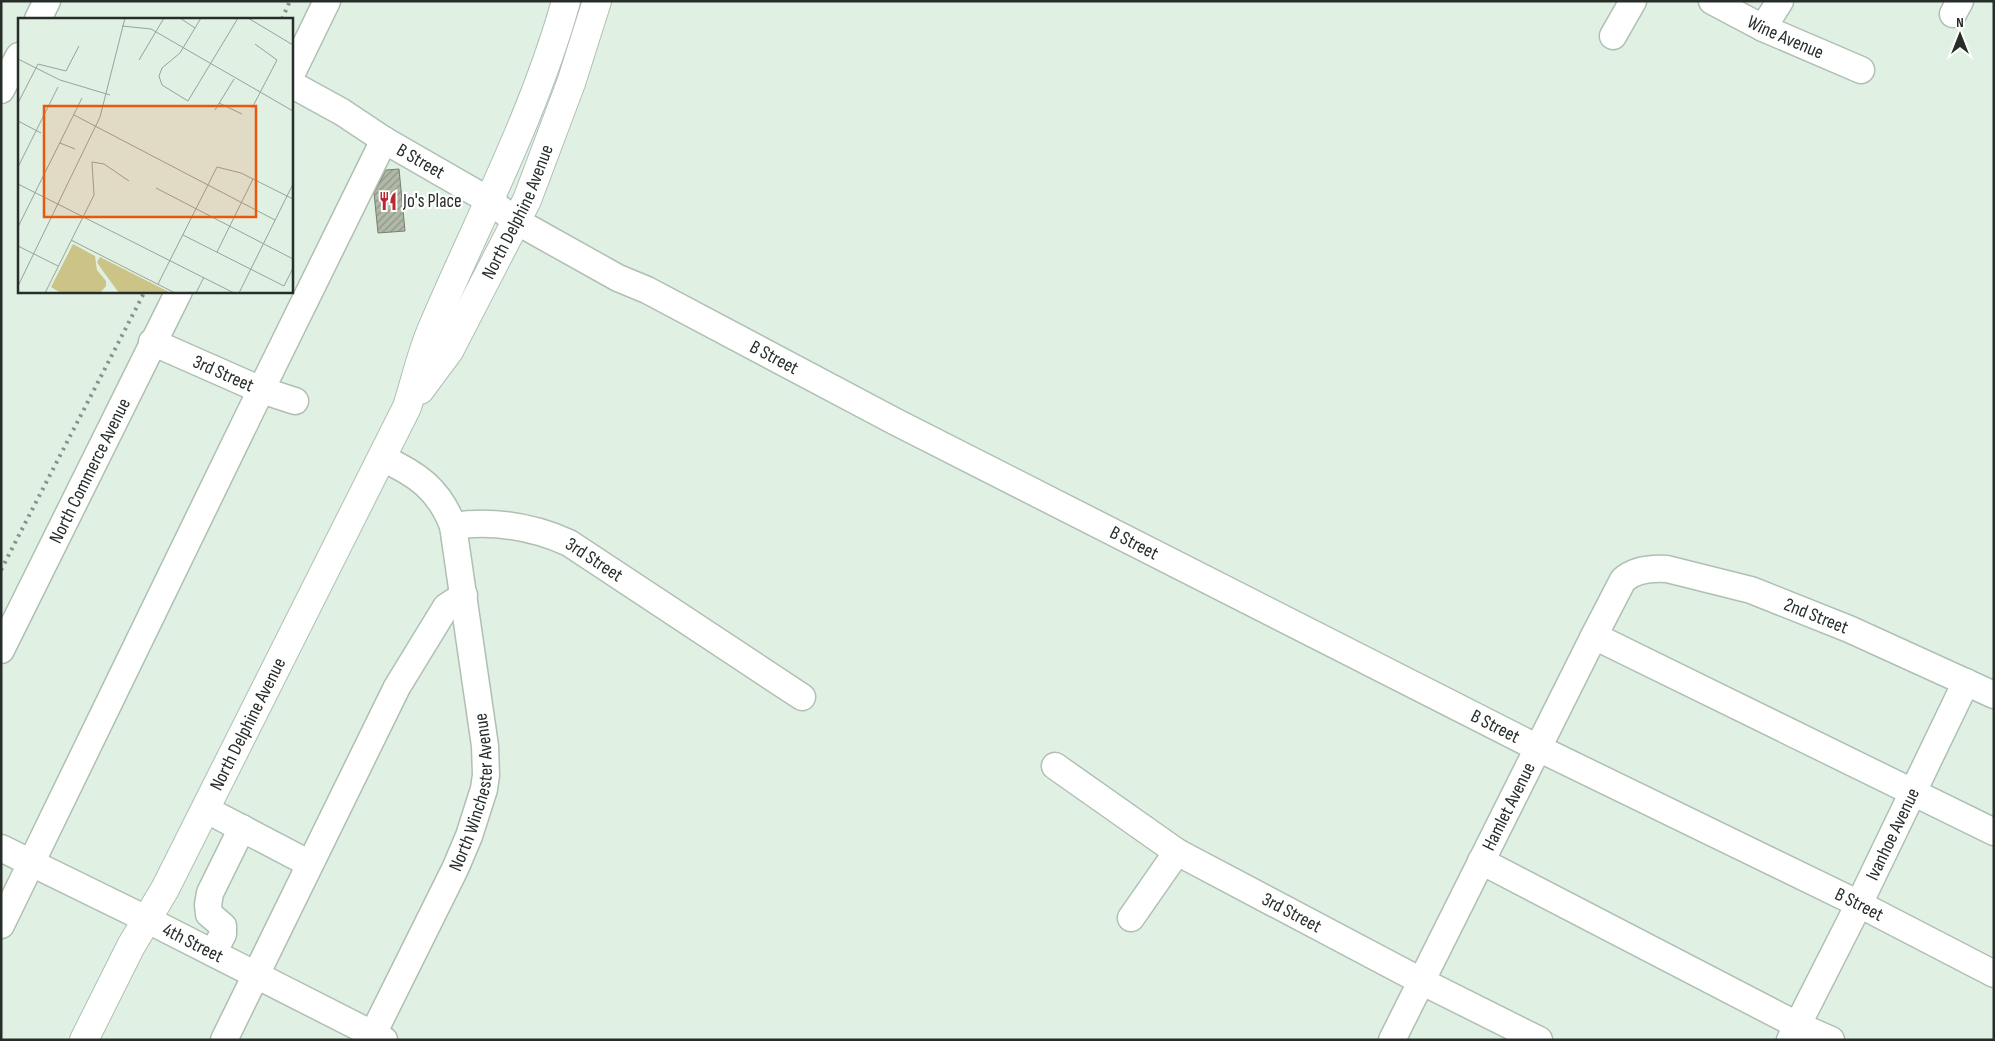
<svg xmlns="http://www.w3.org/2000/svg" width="1995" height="1041" viewBox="0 0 1995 1041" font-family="'Sofia Sans Condensed',sans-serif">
<defs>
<pattern id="building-hatch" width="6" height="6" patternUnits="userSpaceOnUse" patternTransform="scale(1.25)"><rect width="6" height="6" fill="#b0b8a7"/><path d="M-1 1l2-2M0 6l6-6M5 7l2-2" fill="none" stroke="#8f9688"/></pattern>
</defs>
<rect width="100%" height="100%" fill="#e0f1e4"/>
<path fill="url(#building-hatch)" stroke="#777e6f" d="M399 169 405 231 378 233 374 193 386 170Z"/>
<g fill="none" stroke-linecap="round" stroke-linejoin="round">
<g stroke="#afbfb4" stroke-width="29">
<g id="minor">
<path id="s1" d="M1712 1 1763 28 1861 70"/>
<path d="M1953 14 1960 1"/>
<path d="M38 19 47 1"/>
<path d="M1763 28 1780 1"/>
<path d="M1613 36 1633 1"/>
<path d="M291 75 327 1"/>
<path id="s2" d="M291 84 342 112 384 140 490 201 516 221 618 278 647 290 896 422 1538 748 1859 904 1994 974"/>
<path d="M1 90 19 56"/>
<path id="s3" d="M152 342 261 390 295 401"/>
<path id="s4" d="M453 526C494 520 531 526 569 543L802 697"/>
<path d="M1594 636 1994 832"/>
<path id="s5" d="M1 650 179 291"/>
<path id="s6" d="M1055 766 1177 852 1421 981 1539 1040"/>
<path d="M205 809 310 864"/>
<path id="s7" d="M1 848 146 919 384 1040"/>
<path d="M1481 861 1797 1025 1831 1040"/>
<path d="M1131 918 1177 852"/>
<path d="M1 925 261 390 384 140"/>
<path d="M213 953 223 934V926L209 914 208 905 210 893 242 828"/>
<path d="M224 1040 397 687 446 607 464 595"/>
<path id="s8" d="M370 1040 455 869 469 836 484 789 486 775 485 746 453 526C439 489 417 474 382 458"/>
<path id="s9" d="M1392 1040 1594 636 1623 580C1635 569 1652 568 1667 569L1751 590 1849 629 1994 695"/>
<path id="s10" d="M1790 1040 1859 904 1966 682"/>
</g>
</g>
<g stroke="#afbfb4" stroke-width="30">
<g id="major">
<path id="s11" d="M420 390 449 351 527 200 571 83 597 1"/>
<path id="s12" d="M84 1040 131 946 165 889 407 407C415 382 421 355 431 331 477 222 534 116 566 1"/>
</g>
</g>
<use href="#minor" stroke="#fff" stroke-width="26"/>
<use href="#major" stroke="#fff" stroke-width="28"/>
<path stroke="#869389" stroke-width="4" stroke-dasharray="2.5 5" stroke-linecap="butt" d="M282 19 290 1
M1 570 145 291"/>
</g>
<defs>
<g id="restaurant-bare" transform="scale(1.5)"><path d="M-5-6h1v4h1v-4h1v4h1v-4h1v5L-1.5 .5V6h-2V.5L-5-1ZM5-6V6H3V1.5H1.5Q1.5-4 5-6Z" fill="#b82732" stroke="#fff" stroke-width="2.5" paint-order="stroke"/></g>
</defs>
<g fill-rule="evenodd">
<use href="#restaurant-bare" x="388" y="201"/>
</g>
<g text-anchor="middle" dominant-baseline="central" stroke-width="4.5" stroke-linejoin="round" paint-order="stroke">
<g font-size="19" fill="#272e29" stroke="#fff">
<text stroke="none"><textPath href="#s1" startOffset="82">Wine Avenue</textPath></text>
<text stroke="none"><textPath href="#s2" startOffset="151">B Street</textPath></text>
<text stroke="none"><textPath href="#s11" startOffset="204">North Delphine Avenue</textPath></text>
<text stroke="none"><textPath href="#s2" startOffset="556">B Street</textPath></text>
<text stroke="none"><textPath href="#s3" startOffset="78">3rd Street</textPath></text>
<text stroke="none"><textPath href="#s5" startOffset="200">North Commerce Avenue</textPath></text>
<text stroke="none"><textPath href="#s2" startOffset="961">B Street</textPath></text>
<text stroke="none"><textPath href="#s4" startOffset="149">3rd Street</textPath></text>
<text stroke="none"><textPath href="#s9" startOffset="718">2nd Street</textPath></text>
<text stroke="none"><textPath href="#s12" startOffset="356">North Delphine Avenue</textPath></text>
<text stroke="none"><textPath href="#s2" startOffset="1366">B Street</textPath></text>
<text stroke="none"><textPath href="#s8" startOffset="271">North Winchester Avenue</textPath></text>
<text stroke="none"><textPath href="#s9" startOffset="261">Hamlet Avenue</textPath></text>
<text stroke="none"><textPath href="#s10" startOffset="230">Ivanhoe Avenue</textPath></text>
<text stroke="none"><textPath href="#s2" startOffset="1771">B Street</textPath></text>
<text stroke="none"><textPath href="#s6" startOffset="279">3rd Street</textPath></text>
<text stroke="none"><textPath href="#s7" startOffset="214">4th Street</textPath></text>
</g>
<g font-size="19" fill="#272e29" stroke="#fff" text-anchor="start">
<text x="403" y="201">Jo's Place</text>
</g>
</g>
<g transform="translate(18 18)">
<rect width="275" height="275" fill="#e0f1e4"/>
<path d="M55 226 77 238 79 252 88 263V268L82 275H43L33 269Z" fill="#ccc487"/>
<path d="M82 239 153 275H101L82 249 79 244Z" fill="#ccc487"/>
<path fill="none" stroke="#96a399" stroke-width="1" d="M162 0 177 10M183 0 162 35 144 50 141 58 144 67 170 83 220 0M230 0 275 27M104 8 133 11 275 93M0 41 42 62 92 77M121 42 146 0M0 85 20 46 48 53 61 28M201 85 224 96M234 90 259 42 237 26M197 92 216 61M56 97 257 202M0 103 23 115M42 125 57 131M74 144 86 146 111 163M0 149 40 69M0 166 216 275M138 170 275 241M0 209 64 80M165 217 266 268 275 250M53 222 157 275M0 228 40 248M199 234 235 161M140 266 199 149 223 155 275 181M0 268 82 99 107 0M27 275 76 177 74 144M178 275 186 259M221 275 275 166"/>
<path fill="#e8590c" fill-opacity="0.15" stroke="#e8590c" stroke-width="2.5" d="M26 88H238V199H26Z"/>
<rect width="275" height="275" fill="none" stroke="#272e29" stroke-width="2.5"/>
</g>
<rect width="1995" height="1041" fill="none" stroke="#272e29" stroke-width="5"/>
<g transform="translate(1960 35)" stroke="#ffffff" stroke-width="4" paint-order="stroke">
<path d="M0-4L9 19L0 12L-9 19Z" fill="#272e29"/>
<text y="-8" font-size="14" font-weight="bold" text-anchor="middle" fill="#272e29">N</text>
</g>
</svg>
